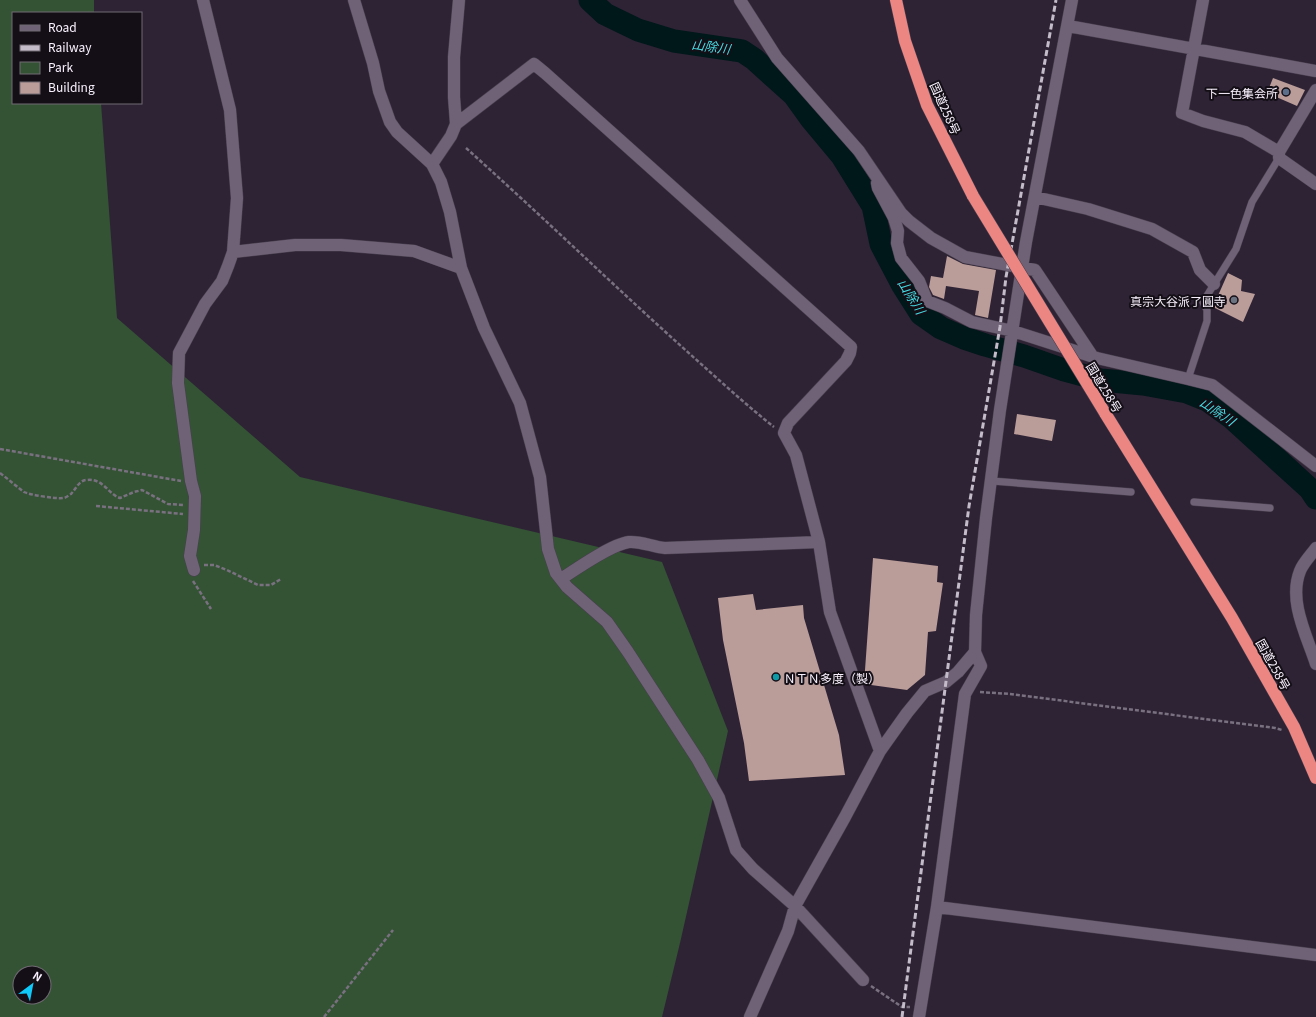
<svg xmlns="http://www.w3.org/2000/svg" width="1316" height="1017" viewBox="0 0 1316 1017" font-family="Georgia,'Noto Sans JP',serif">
<rect width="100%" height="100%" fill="#2e2335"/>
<path fill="#345334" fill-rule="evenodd" d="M0 0H94V13H13V103H101L117 318 300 477 662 562 728 731 680 943 662 1017H0ZM20 973H44V997H20Z"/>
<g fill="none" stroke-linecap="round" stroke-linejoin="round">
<path stroke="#00181a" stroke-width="23" d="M590 0 605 14 638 30 674 41 742 51 754 59 794 95 812 120 842 156 873 206 881 244 902 284 921 314 941 328 964 338 985 345 1024 356 1064 370 1101 380 1143 384 1187 392 1207 400 1232 418 1310 489 1316 498"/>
</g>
<path fill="#ba9c99" d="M1273 78 1305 90 1297 106 1267 93Z
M947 256 963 264 996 270 988 318 975 315 979 291 946 286 944 299 933 295 929 287 931 276 943 278Z
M1228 273 1242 280 1241 291 1255 294 1243 322 1213 307Z
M1017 414 1056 420 1052 441 1014 434Z
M873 558 938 566 937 582 943 583 936 631 928 632 925 675 907 690 864 684Z
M753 594 756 610 803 605 804 618 839 735 845 775 749 781 744 743 723 640 718 598Z"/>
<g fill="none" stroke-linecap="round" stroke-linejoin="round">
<g stroke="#483f4e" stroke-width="8">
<path id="lane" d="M1188 379 1207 321V310L1203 302 1236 249 1252 202 1279 158
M992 481 1131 492
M1194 502 1270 508"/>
</g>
<g stroke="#483f4e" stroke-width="13">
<path id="street" d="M354 0 373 63 379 91 390 122 397 132 432 164 441 182 450 212 461 268 484 328 520 403 540 477 548 549 556 573 567 587 607 622 628 652 698 760 719 798 736 850 753 869 795 906 863 980
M740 0 777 58 859 151 901 213 909 221 931 238 965 257 1035 270 1093 357
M1203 0 1182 113 1203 121 1245 132 1279 152
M1068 26 1316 71
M1316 90 1279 152V158L1316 184
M456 124 534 64 545 73 851 347 850 353 846 361 788 423 784 433 796 455 819 542 830 612 880 751
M432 164 451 136 456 124 454 97V57L459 0
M879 181 877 183 878 188 894 218 898 231 897 243 901 258 919 281 927 301 945 308 972 322 1013 331 1097 358 1188 379 1212 385 1316 466
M1035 197 1088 209 1152 229 1193 252 1200 270 1214 284
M233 252 295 245H341L414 251 461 268
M1316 548C1311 555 1303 563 1300 571 1288 601 1307 636 1316 664
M194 570 190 556 194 530 195 496 191 481 178 383 179 353 205 304 222 281 228 266 233 252 237 198 230 110 203 0
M561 579C576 569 612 544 629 542 641 541 653 547 665 548L819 542
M937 907 1316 955
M750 1017 788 931 795 906 845 817 880 751 907 713 925 691 946 682 958 672 975 652
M919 1017 937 907 965 694 981 666 975 652 976 615 986 518 1000 410 1026 242 1072 0"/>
</g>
<g stroke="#483f4e" stroke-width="13">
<path id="highway" d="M896 0 905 41 927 105 973 196
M1105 413 1232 618 1294 727 1316 778"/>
</g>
<path stroke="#797080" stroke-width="2.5" stroke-dasharray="4 2" stroke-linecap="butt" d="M466 148C542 216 615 287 691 355 718 379 745 404 774 427
M0 449 181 481
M0 473C8 479 16 486 24 492 30 495 56 499 63 498 66 498 69 495 71 494 76 489 79 480 87 480 103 478 108 494 120 498L134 492 142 490 168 504 184 505
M96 506 183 514
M204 565H214L227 570 258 585H271L281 579
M193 581 211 609
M980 692 1010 694 1275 728 1282 730
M871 986 902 1007H910
M324 1017 393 930"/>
<use href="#lane" stroke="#6f6277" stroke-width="7"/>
<use href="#street" stroke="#6f6277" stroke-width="12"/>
<use href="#highway" stroke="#ec8683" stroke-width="12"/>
<path stroke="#c4bcc9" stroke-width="3" stroke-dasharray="6 3" stroke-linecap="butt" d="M902 1017 969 506 1000 327 1006 277 1056 0"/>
<g stroke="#483f4e" stroke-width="13" stroke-linecap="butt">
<path id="highway-bridge" d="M973 196 1105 413"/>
</g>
<use href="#highway-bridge" stroke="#ec8683" stroke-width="12"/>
</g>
<circle fill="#5c6f8a" stroke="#140f17" stroke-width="1.5" cx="1286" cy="92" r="4"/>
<circle fill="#6b7280" stroke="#140f17" stroke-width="1.5" cx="1234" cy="300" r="4"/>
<circle fill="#0f9aa8" stroke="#140f17" stroke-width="1.5" cx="776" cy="677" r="4"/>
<g text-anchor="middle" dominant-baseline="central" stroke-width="4" stroke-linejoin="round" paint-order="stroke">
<g font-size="12" fill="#f9f2fe" stroke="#140f17" text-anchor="end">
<text x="1278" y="92">下一色集会所</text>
<text x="1226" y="300">真宗大谷派了圓寺</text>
<text x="784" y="677" text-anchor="start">ＮＴＮ多度（製）</text>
</g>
<g font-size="12" fill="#f9f2fe" stroke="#140f17">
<text transform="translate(946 108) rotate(66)">国道258号</text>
<text transform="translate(1105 387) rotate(59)">国道258号</text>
<text transform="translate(1274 664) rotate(61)">国道258号</text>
</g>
<g font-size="13" font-style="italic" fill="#45dbe3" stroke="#140f17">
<text transform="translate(711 46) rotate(8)">山除川</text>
<text transform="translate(912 296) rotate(58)">山除川</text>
<text transform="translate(1218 411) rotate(34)">山除川</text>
</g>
</g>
<rect x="12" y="12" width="130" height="92" fill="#140f17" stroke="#706a73"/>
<rect x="20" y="25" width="20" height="6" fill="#6f6277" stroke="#706a73"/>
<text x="48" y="32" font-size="12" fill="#f9f2fe">Road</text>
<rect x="20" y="45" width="20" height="6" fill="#c4bcc9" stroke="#706a73"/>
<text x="48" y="52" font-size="12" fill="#f9f2fe">Railway</text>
<rect x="20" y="62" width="20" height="12" fill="#345334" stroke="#706a73"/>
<text x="48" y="72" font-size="12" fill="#f9f2fe">Park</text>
<rect x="20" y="82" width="20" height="12" fill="#ba9c99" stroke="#706a73"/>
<text x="48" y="92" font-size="12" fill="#f9f2fe">Building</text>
<g transform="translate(32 985) rotate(32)"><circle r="19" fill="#140f17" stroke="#706a73"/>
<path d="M0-3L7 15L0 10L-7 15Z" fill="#10cafa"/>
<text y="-6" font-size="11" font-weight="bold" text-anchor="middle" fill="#f9f2fe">N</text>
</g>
</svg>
